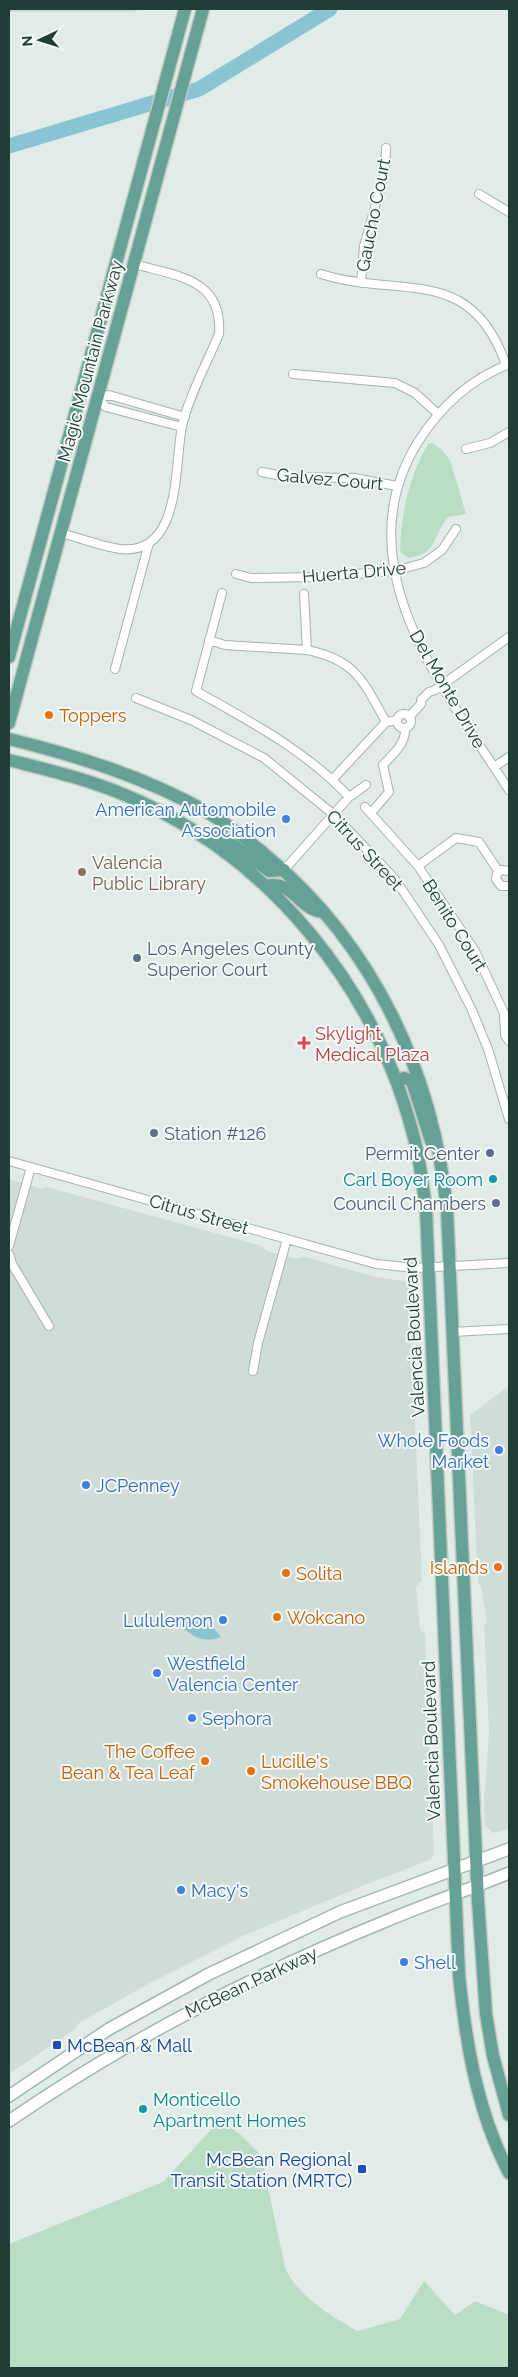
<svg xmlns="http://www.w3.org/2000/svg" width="518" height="2377" viewBox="0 0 518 2377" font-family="Raleway,sans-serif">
<rect width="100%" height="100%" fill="#e1ece8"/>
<path fill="#d0dcd7" d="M9 9H141L135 12H9Z
M9 1179 42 1189 47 1187 262 1246 267 1251 296 1259 305 1257 376 1277 404 1281 409 1286 422 1580 416 1587 420 1629 425 1634 434 1854 430 1860 372 1882 245 1935 150 1983 79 2023 75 2029 9 2074Z
M509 1386V1829L493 1833 485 1825 484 1806 489 1731 484 1626 487 1622 481 1586 478 1583 470 1415Z"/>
<path fill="#badec5" d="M432 443 441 449 450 460 466 514 448 517C433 534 438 554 409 558L401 553 400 548C402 510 409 477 428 444Z
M219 2121 240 2134 261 2155 285 2267C294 2293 334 2319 358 2331L400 2319 424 2281 455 2315 475 2301 509 2315V2368H9V2244L163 2182Z"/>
<path fill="#88c4d2" d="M188 1621C204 1622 211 1623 221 1637 203 1644 191 1636 179 1624Z"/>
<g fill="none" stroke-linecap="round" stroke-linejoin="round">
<path stroke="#88c4d2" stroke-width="15" d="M9 146 199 89 330 9"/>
<g stroke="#a4b4af" stroke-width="10">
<path id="street" d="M479 194 509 212
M321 274C400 299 471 263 506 365
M361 283 364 246 385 172 386 148
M509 364C471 379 440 407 418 442 342 564 444 689 509 790
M293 374 395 383 415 393 438 414
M182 427 106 407 98 399 109 395 185 417
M466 449 490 443 509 432
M262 472 287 477 354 478 397 486
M61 533C80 538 100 546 120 549 182 556 174 466 182 426 189 396 207 363 219 334 223 278 176 276 134 264
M236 574 251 578 317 577 394 571 424 563 442 550 456 529
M222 593 196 691C249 721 307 751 349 797
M304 594 307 650
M209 640 225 645 307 650C356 660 363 681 386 722
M115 669 149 543
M136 698 191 720 264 758 333 814 395 879 439 945 471 1008 488 1049 509 1119
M397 721a7 7 0 1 1 14 0a7 7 0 1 1-14 0Z
M409 717 421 704V700L429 692 435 690 509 637
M494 767 509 757
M332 780 386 722 397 720
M365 807 418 866 475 951 504 1013 505 1035 509 1041
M371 813 389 792 383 765C393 754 406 744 405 728
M418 866 456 838 479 842 499 872
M284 870 349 797 366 785
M509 871 501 870 497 874 496 879 501 886H509
M9 1161 376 1264 415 1268 509 1263
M9 1246 31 1167
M9 1254 12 1264 49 1326
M452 1332 509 1329
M253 1371 258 1343 287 1239"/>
</g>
<g stroke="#a0b8b1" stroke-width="14">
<path id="secondary" d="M9 2096 109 2029 209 1974 340 1912 509 1849
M9 2121C127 2040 253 1975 386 1921 426 1904 468 1890 509 1873"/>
</g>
<g stroke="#c1c9c7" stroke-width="15">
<path id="primary" d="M9 657 185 9
M9 723 203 9
M9 739C78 756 145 777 207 812 229 825 249 841 268 857 374 946 433 1073 447 1209L478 1901 486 2014 493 2056 509 2115
M9 760C48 770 87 779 125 795 269 855 376 987 414 1138 420 1161 423 1185 426 1209L459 1975C466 2044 477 2111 509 2173
M205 836 225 839 269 871 284 870
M267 886C292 879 300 911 324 912
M396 1080 404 1078 412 1081 431 1141"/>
</g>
<use href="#street" stroke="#fff" stroke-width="8"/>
<use href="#secondary" stroke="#fff" stroke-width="11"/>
<use href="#primary" stroke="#65a295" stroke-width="12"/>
</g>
<g fill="#e8710a" stroke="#f2f9f6" stroke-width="2">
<circle cx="49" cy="715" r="5"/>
<circle cx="498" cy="1567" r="5"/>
<circle cx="286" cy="1573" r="5"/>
<circle cx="277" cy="1617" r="5"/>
<circle cx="205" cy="1761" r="5"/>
<circle cx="251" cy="1771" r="5"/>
</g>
<g fill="#3f7fe0" stroke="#f2f9f6" stroke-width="2">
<circle cx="286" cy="819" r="5"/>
<circle cx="499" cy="1450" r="5"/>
<circle cx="86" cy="1485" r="5"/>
<circle cx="223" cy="1620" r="5"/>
<circle cx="157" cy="1673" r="5"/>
<circle cx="192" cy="1718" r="5"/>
<circle cx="181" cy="1890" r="5"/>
<circle cx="404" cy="1962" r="5"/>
</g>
<circle fill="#8d6e63" stroke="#f2f9f6" stroke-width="2" cx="82" cy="872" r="5"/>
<g fill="#5c6f8a" stroke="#f2f9f6" stroke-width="2">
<circle cx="137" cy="958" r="5"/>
<circle cx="154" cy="1133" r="5"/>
<circle cx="490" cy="1153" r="5"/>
<circle cx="496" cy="1203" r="5"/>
</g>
<path fill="#e0444e" stroke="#f2f9f6" stroke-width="2" d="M301.5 1035.5h5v5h5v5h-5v5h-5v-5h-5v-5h5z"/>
<g fill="#0f9aa8" stroke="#f2f9f6" stroke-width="2">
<circle cx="493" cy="1179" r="5"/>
<circle cx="143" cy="2109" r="5"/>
</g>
<g fill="#1a4fb4" stroke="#f2f9f6" stroke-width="2">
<rect x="52" y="2040" width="10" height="10" rx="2.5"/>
<rect x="357" y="2164" width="10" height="10" rx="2.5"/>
</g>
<g text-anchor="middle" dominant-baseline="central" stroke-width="4" stroke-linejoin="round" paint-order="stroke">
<g font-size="18" fill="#213d37" stroke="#f2f9f6">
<text transform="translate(373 215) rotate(-79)">Gaucho Court</text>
<text transform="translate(90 361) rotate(-75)">Magic Mountain Parkway</text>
<text transform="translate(330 479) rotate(5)">Galvez Court</text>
<text transform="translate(354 572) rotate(-5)">Huerta Drive</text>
<text transform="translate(448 689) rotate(60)">Del Monte Drive</text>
<text transform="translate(365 850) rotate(47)">Citrus Street</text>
<text transform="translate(455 925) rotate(58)">Benito Court</text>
<text transform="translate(199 1214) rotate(16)">Citrus Street</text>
<text transform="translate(414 1337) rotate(-93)">Valencia Boulevard</text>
<text transform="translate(431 1741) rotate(-92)">Valencia Boulevard</text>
<text transform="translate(251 1982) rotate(-25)">McBean Parkway</text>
</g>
<g font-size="18" fill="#c56008" stroke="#f2f9f6" text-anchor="start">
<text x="59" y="715">Toppers</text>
<text x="488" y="1567" text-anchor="end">Islands</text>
<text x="296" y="1573">Solita</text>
<text x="287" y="1617">Wokcano</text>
<text x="195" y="1751" text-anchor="end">The Coffee<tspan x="195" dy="21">Bean &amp; Tea Leaf</tspan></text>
<text x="261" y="1761">Lucille's<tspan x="261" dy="21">Smokehouse BBQ</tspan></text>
</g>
<g font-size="18" fill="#366cbe" stroke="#f2f9f6" text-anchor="start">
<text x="276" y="809" text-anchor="end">American Automobile<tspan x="276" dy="21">Association</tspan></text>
<text x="489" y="1440" text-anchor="end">Whole Foods<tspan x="489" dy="21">Market</tspan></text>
<text x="96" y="1485">JCPenney</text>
<text x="213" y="1620" text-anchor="end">Lululemon</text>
<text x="167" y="1663">Westfield<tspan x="167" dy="21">Valencia Center</tspan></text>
<text x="202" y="1718">Sephora</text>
<text x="191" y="1890">Macy's</text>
<text x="414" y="1962">Shell</text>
</g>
<g font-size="18" fill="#785e54" stroke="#f2f9f6" text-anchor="start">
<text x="92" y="862">Valencia<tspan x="92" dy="21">Public Library</tspan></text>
</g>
<g font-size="18" fill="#4e5e75" stroke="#f2f9f6" text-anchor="start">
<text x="147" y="948">Los Angeles County<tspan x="147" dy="21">Superior Court</tspan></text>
<text x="164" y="1133">Station #126</text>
<text x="480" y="1153" text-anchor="end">Permit Center</text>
<text x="486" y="1203" text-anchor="end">Council Chambers</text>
</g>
<g font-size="18" fill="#be3a42" stroke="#f2f9f6" text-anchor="start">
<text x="315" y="1033">Skylight<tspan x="315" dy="21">Medical Plaza</tspan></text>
</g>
<g font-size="18" fill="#0d838f" stroke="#f2f9f6" text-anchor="end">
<text x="483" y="1179">Carl Boyer Room</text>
<text x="153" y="2099" text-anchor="start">Monticello<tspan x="153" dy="21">Apartment Homes</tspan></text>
</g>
<g font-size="18" fill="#164399" stroke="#f2f9f6" text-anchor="start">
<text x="67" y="2045">McBean &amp; Mall</text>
<text x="352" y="2159" text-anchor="end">McBean Regional<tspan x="352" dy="21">Transit Station (MRTC)</tspan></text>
</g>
</g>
<rect width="518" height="2377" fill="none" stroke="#213d37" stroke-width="20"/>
<g transform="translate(40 40) rotate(266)" stroke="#f2f9f6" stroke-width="4" paint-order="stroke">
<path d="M0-4L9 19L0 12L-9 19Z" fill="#213d37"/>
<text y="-8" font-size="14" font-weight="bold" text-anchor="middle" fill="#213d37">N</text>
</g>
</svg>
